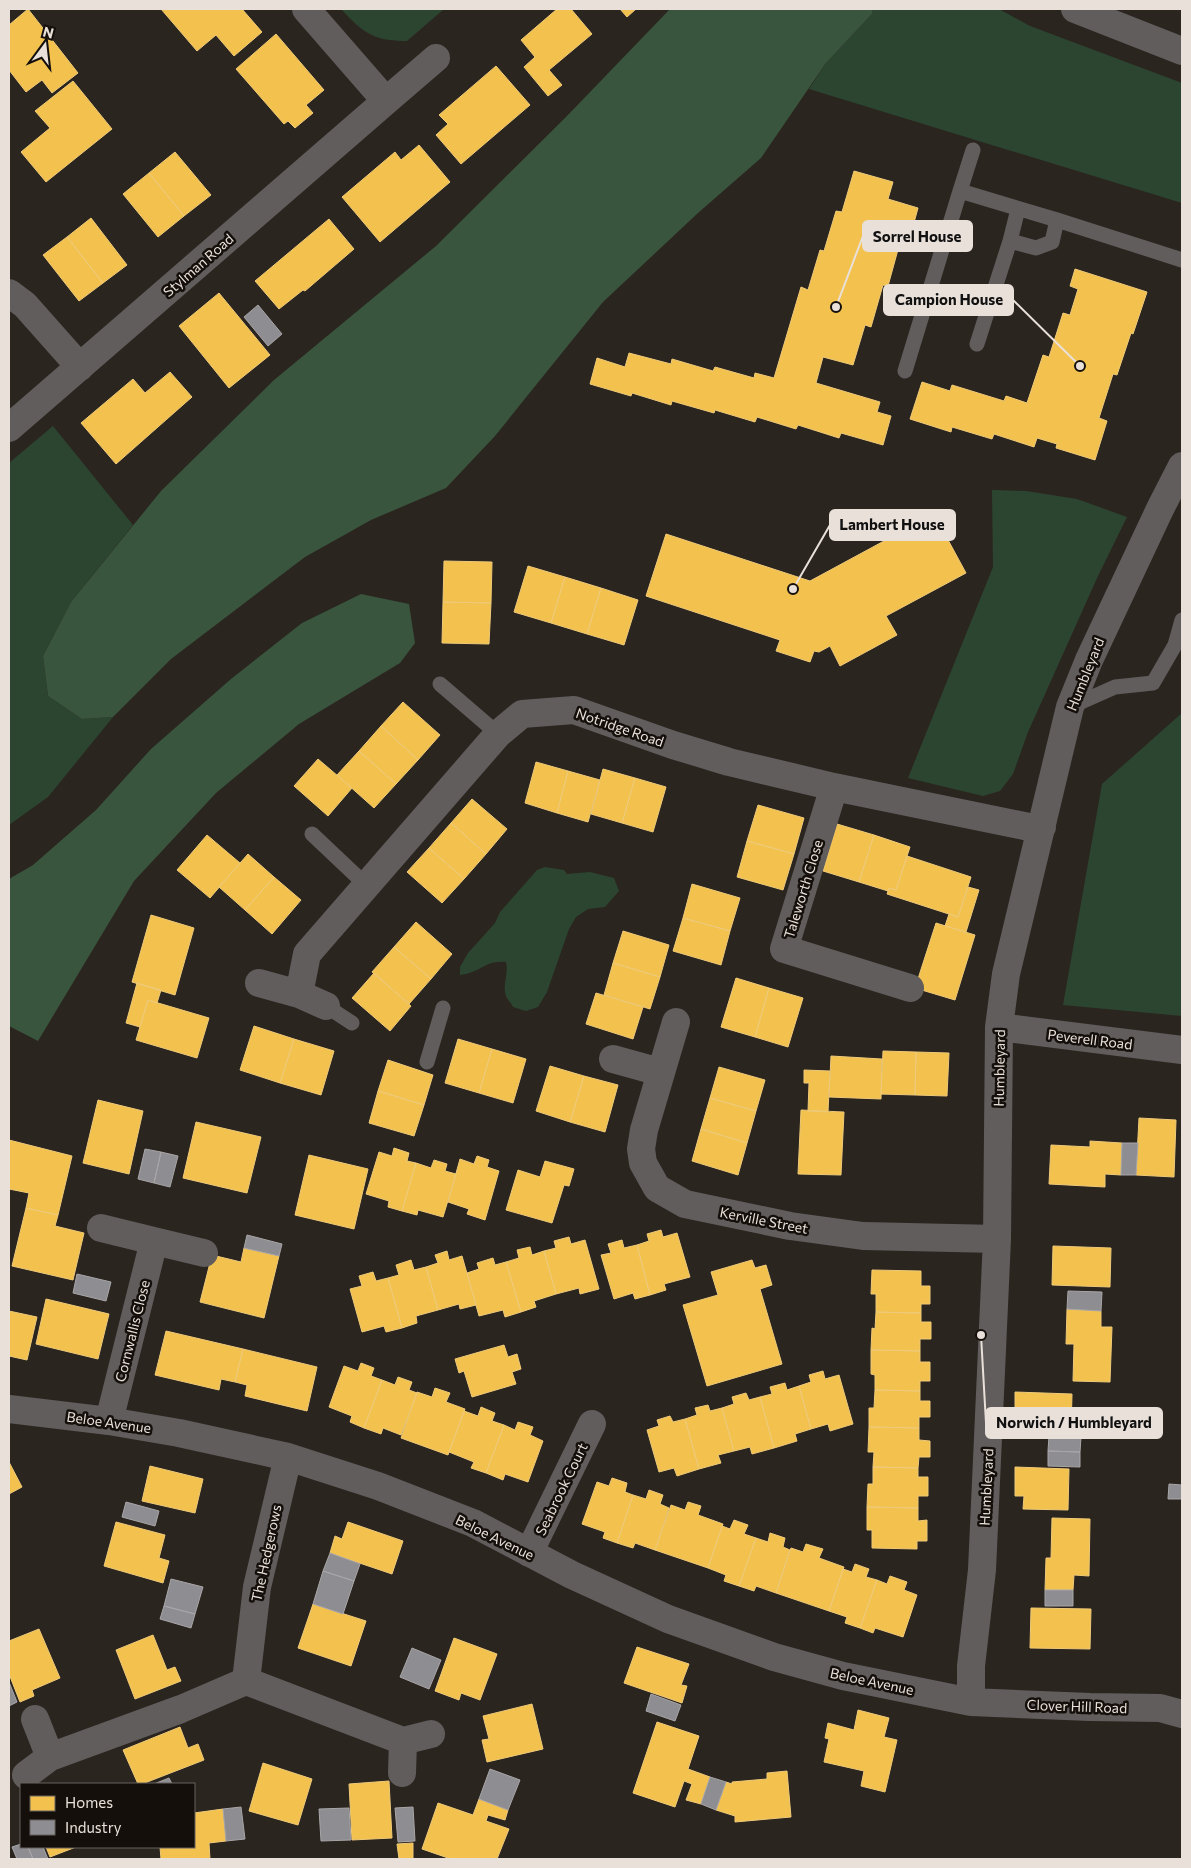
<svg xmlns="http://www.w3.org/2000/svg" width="1191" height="1868" viewBox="0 0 1191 1868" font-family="Commissioner,sans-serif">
<rect width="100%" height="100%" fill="#2b2520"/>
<path fill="#2c4530" d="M341 9H444L407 41C374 41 363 33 341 9Z
M873 9H999L1030 26 1182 83V203L809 89 826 63 872 14Z
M53 426 133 525 71 602 43 656 48 696 82 719 113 717 48 797 9 825V463Z
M992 490 1026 491 1077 499 1127 517 1098 576 1028 732 1013 774 1000 791 983 796 908 778 993 567Z
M1182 713V1016L1063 1005 1102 784Z
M545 867 564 870 567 874 590 872 614 878 619 891 605 907 588 909 576 917 569 929 547 992 538 1007 526 1011 513 1007C511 1003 507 999 506 996 502 985 509 974 506 962 484 960 481 973 460 975V967L468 953 495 923 500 912 537 870Z"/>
<path fill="#39553d" d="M670 9H873L872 14 826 63 761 158 698 213 603 302 495 436 446 488 371 520 305 557 171 659 113 717 82 719 48 696 43 656 71 602 161 491 274 380 436 246 566 117Z
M361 594 409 604 415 643 400 663 299 724 216 793 134 881 38 1041 9 1026V879L33 865 96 810 151 749 231 679 302 623Z"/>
<path fill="#f2c14e" stroke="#efca78" d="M28 9 78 73 52 93 42 80 26 92 9 70V25Z
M161 9H242L262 32 234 56 216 35 197 51Z
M557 9H571L592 34 549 70 562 85 548 96 524 67 535 57 521 40Z
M620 9H636L627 17Z
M276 34 324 90 306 105 313 113 295 128 288 121 284 124 236 69Z
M496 66 530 105 461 164 436 135 448 124 439 115Z
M73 81 112 129 46 182 21 152 50 128 35 111Z
M419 145 450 182 380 242 342 197 395 152 401 160Z
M175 152 211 195 184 216 149 173Z
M854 171 893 182 888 199 918 208 907 248 899 246 888 286 883 285 871 327 865 325 853 365 823 357 816 383 880 402 877 412 891 416 883 445 841 433 839 438 798 425 796 429 757 417 755 422 715 410 714 413 672 401 671 405 632 393 631 396 590 384 597 358 625 367 629 353 671 364 672 359 713 371 715 367 754 378 755 373 774 378 801 287 808 290 820 250 824 251 836 211 842 212Z
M149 173 184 216 158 237 123 194Z
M91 218 127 265 103 283 67 237Z
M329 219 354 249 305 291 303 290 279 309 255 281Z
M67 237 103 283 79 301 43 255Z
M1075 269 1147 292 1133 334 1131 333 1117 375 1113 374 1099 418 1107 421 1095 460 1056 448 1057 444 1037 438 1034 447 994 434 992 439 952 427 951 432 910 419 922 382 950 391 952 385 1004 401 1006 396 1027 403 1043 355 1049 357 1063 313 1070 315 1078 289 1070 286Z
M219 293 270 355 229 388 179 326Z
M170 372 192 397 116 464 81 423 133 379 145 393Z
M934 514 966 573 886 616 897 635 840 666 830 646 819 652 814 651 810 662 776 651 780 640 646 596 666 534 810 581Z
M444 561 492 562 491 603 443 602Z
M528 566 565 577 551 623 514 612Z
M565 577 601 588 587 634 551 623Z
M601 588 638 600 624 645 587 634Z
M443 602 491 603 489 644 442 643Z
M403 702 440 735 418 760 381 726Z
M381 726 418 760 396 784 359 751Z
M359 751 396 784 374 808 337 775Z
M318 759 352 788 328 816 294 786Z
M536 762 568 771 557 813 525 803Z
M603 769 635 778 622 823 591 814Z
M568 771 600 780 588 822 557 813Z
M635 778 666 787 653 832 622 823Z
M472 799 507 829 486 854 451 823Z
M758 805 804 818 794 854 747 841Z
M451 823 486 854 464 879 429 848Z
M837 824 874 835 859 882 823 871Z
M207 835 240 863 210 898 177 870Z
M874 835 910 847 896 890 889 888 888 891 859 882Z
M747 841 794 854 783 890 737 877Z
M429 848 464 879 442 903 407 872Z
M248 854 274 877 245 910 219 887Z
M907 856 971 877 958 917 887 894 889 888 896 890Z
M274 877 301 900 272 934 245 910Z
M692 884 740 898 730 931 683 918Z
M968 887 979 890 966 932 945 926 949 914 958 917Z
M151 915 194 928 175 995 132 982Z
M683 918 730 931 721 965 673 951Z
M416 922 452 954 431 979 394 947Z
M936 923 975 935 955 1000 915 988Z
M623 931 669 945 660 977 613 963Z
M394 947 431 979 409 1004 372 972Z
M613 963 660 977 650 1009 604 995Z
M374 973 411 1006 390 1031 352 998Z
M736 978 769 988 755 1037 721 1027Z
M137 983 161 990 157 1003 148 1000 140 1027 126 1023Z
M769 988 803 998 788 1047 755 1037Z
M596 993 643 1007 633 1039 586 1024Z
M148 1000 209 1018 197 1058 136 1040Z
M254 1026 294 1039 280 1083 240 1070Z
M294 1039 334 1051 321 1095 280 1083Z
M458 1039 492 1049 479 1093 445 1083Z
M492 1049 526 1059 513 1103 479 1093Z
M883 1051 916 1052 915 1095 881 1094Z
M916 1052 949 1053 947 1096 915 1095Z
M831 1056 882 1059 881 1099 829 1097Z
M388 1060 433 1075 424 1105 378 1091Z
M550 1066 584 1076 570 1122 536 1111Z
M719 1067 765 1080 756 1111 710 1098Z
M804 1070 830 1071 828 1112 808 1111 809 1083H804Z
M584 1076 618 1085 605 1132 570 1122Z
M378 1091 424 1105 414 1136 369 1123Z
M710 1098 756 1111 747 1143 701 1129Z
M98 1100 143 1111 129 1174 83 1163Z
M801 1110 844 1112 841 1175 798 1174Z
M1139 1118 1176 1120 1174 1177 1136 1175Z
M196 1122 261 1137 247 1193 183 1178Z
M701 1129 747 1143 738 1175 692 1161Z
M9 1140 72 1156 58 1215 26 1208 29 1193 9 1189Z
M1090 1141 1122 1143 1121 1175 1105 1174V1187L1049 1184 1051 1145 1090 1147Z
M394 1148 409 1153 407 1161 416 1163 402 1211 388 1207 389 1201 366 1194 379 1152 392 1156Z
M309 1155 368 1169 354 1229 295 1215Z
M477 1156 489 1160 487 1167 499 1171 485 1220 467 1214 469 1209 448 1202 460 1159 474 1164Z
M434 1160 447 1164 445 1171 456 1174 443 1217 418 1210 417 1215 402 1211 416 1163 431 1168Z
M545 1161 574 1169 569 1186 564 1185 552 1223 506 1210 518 1170 540 1177Z
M26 1208 58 1215 55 1226 84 1233 73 1280 12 1266Z
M661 1230 663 1237 677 1233 690 1277 664 1284 666 1290 650 1295 637 1245 649 1241 647 1234Z
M569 1237 571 1244 585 1240 599 1289 580 1294 579 1288 556 1294 544 1251 556 1248 554 1241Z
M622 1240 624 1248 637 1245 650 1295 635 1299 633 1293 614 1299 601 1255 611 1253 608 1244Z
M1053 1246 1111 1248 1110 1287 1052 1285Z
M530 1247 532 1255 544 1251 556 1294 534 1301 536 1307 521 1312 506 1262 519 1258 517 1250Z
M244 1248 279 1256 264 1318 200 1302 212 1255 241 1262Z
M447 1251 449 1260 462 1256 476 1305 460 1309 459 1304 438 1310 426 1267 438 1263 435 1255Z
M493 1258 495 1265 506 1262 521 1312 505 1317 503 1310 479 1316 467 1273 479 1269 477 1263Z
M411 1260 414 1270 426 1267 438 1310 416 1316 417 1323 402 1328 388 1278 399 1275 396 1265Z
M752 1260 755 1268 766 1265 772 1285 760 1289 782 1364 707 1386 683 1305 718 1295 711 1272Z
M872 1270 921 1271V1286H930V1304H921V1313L876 1312V1294H871Z
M373 1272 376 1281 388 1278 402 1328 386 1332 384 1326 362 1332 350 1289 362 1286 359 1276Z
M46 1299 109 1314 98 1359 36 1344Z
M1067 1309 1101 1311V1327H1112L1110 1382 1073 1381 1074 1344H1066Z
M9 1311 37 1317 27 1360 9 1356Z
M876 1312 921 1313V1322H931V1339H920V1351L871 1350 872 1328 875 1329Z
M166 1331 243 1349 235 1382 221 1379 219 1390 155 1375Z
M504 1345 508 1357 517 1354 521 1369 512 1372 516 1384 472 1397 464 1371 459 1373 455 1359Z
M243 1349 317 1367 307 1411 245 1396 247 1385 235 1382Z
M871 1350 920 1351V1362H930V1381H920V1391L875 1390V1375L871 1374Z
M361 1363 374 1368 371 1376 382 1380 364 1428 350 1422 352 1416 329 1407 344 1366 358 1371Z
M823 1371 825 1379 839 1375 853 1424 830 1431 828 1424 811 1429 799 1386 811 1382 809 1375Z
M398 1377 412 1382 409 1390 417 1393 401 1435 383 1428 381 1434 364 1428 382 1380 395 1385Z
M785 1383 787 1390 799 1386 811 1429 795 1434 797 1441 774 1448 760 1397 772 1394 770 1387Z
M435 1388 450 1393 446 1402 465 1409 448 1455 401 1438 417 1392 432 1397Z
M875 1390 920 1391V1401H930V1417H919V1428L869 1427V1408H874Z
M1015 1392 1072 1394 1071 1434 1025 1432V1418L1015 1417Z
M746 1393 749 1400 760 1397 774 1448 752 1454 750 1447 734 1451 722 1408 734 1404 732 1397Z
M708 1405 710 1411 722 1408 734 1451 718 1455 721 1463 699 1469 685 1419 697 1415 695 1408Z
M481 1407 495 1413 492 1421 504 1425 486 1473 471 1468 474 1462 449 1452 464 1411 478 1416Z
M670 1416 673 1422 685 1419 699 1469 677 1476 674 1468 659 1472 647 1430 659 1426 657 1420Z
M518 1422 533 1427 530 1435 543 1441 528 1482 505 1474 503 1480 486 1473 504 1425 515 1430Z
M869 1427 919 1428V1440L930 1441V1457H919L918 1468 873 1467 874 1452H868Z
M9 1462 22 1487 9 1494Z
M150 1466 203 1479 195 1513 142 1501Z
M873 1467 918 1468V1477H928V1496H918V1508L867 1507 868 1484H873Z
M1015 1467 1069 1469 1068 1510 1023 1509 1024 1496H1015Z
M612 1478 627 1483 625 1492 633 1495 617 1543 603 1538 605 1532 582 1524 597 1482 609 1486Z
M649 1490 663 1495 660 1504 669 1508 655 1550 635 1543 633 1548 617 1543 633 1495 646 1499Z
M688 1502 701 1506 698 1515 723 1524 708 1568 655 1550 671 1505 685 1510Z
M867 1507 918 1508V1521L927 1520V1541H917V1549L872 1548V1530H867Z
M1052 1518 1090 1519 1089 1576 1074 1575 1073 1590H1045L1046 1558H1051Z
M734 1520 748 1525 744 1534 756 1538 739 1586 724 1581 726 1575 708 1568 722 1526 730 1529Z
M116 1522 165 1535 159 1558 169 1561 163 1583 104 1566Z
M348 1522 403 1541 392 1574 330 1553 335 1536 342 1539Z
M770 1533 785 1538 783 1547 790 1550 776 1593 756 1586 754 1591 739 1586 756 1538 768 1542Z
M806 1544 823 1549 819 1558 844 1567 829 1611 776 1593 791 1548 803 1552Z
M855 1564 869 1569 866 1577 877 1580 860 1628 845 1623 847 1617 829 1611 843 1569 852 1572Z
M890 1576 907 1582 904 1590 917 1595 903 1637 875 1628 873 1633 860 1628 877 1580 887 1584Z
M313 1604 366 1621 351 1666 298 1648Z
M1031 1608 1091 1609 1090 1649 1030 1648Z
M39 1629 60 1678 32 1690 34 1696 20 1702 9 1674V1641Z
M153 1635 167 1670 175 1667 181 1681 135 1699 116 1650Z
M454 1638 497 1654 480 1700 461 1693 459 1700 435 1691Z
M637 1647 689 1664 681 1685 687 1686 682 1703 624 1683Z
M532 1704 543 1749 487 1762 482 1740 489 1739 483 1716Z
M858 1710 889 1718 884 1737 897 1740 885 1792 861 1786 864 1771 824 1762 829 1739 825 1738 828 1723 854 1730Z
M657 1722 699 1736 688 1769 710 1777 701 1804 686 1800 692 1784 684 1781 675 1807 633 1793Z
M180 1727 188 1748 198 1744 204 1760 142 1784H138L123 1750Z
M263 1763 312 1779 298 1825 249 1811Z
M787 1771 791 1817 735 1822V1816L716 1810 726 1782 732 1784V1782L767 1779V1773Z
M389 1781 392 1838 352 1840 349 1784Z
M479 1799 508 1810 505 1820 488 1815 486 1821 509 1829 497 1859H451L422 1849 438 1803 473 1815Z
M223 1809 226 1841 209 1843 210 1859H161L160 1847H194V1813Z
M413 1843V1859H399L397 1844Z
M46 1847H76L50 1857Z"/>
<path fill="#8d8d92" stroke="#a9a6a8" d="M258 305 282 334 268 346 244 317Z
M1122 1143H1138L1136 1175H1121Z
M145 1149 161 1152 154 1183 138 1179Z
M161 1152 178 1156 170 1187 154 1183Z
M247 1235 282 1244 279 1256 244 1248Z
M77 1274 111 1282 106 1301 73 1293Z
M1068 1291 1102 1292 1101 1311 1067 1309Z
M1049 1436 1081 1437 1080 1452 1048 1451Z
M1048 1451 1080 1452V1467L1048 1466Z
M1169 1484 1182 1485V1499H1168Z
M126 1502 159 1511 155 1526 122 1517Z
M330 1553 360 1564 354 1581 323 1571Z
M323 1571 354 1581 343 1614 313 1604Z
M171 1579 203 1587 195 1614 164 1606Z
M1045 1590H1073V1606H1045Z
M164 1606 195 1614 191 1628 160 1619Z
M412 1648 441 1660 429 1689 400 1677Z
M9 1682 17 1702 9 1706Z
M651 1694 681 1705 675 1721 646 1711Z
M490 1769 520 1780 508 1810 479 1799Z
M710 1777 726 1782 716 1810 701 1804Z
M169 1778 172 1784H154Z
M241 1807 245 1839 226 1841 223 1809Z
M413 1807 415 1841 398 1842 395 1808Z
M349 1808 351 1840 321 1841 319 1809Z
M21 1844V1847H28L33 1859H17L12 1847Z
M28 1847H43L48 1859H33Z"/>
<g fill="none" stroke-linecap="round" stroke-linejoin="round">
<path stroke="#615d5c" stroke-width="15" d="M960 191 973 150
M1018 209 1010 241 1036 248 1052 242 1057 220
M977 344 1010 241
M905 371 960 191 1057 220 1182 260
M440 684 498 734
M1070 707 1115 687 1153 683 1175 645 1182 620
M312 834 366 885
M326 1006 352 1023
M427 1062 443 1008"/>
<path stroke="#615d5c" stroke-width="28" d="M1075 9 1182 51
M386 101 436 58
M9 293 25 305 80 367
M9 428 386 101 306 9
M834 787 784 949 910 988
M259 983 299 994
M326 1006 299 994 307 954 498 734 522 714 574 710 673 745 729 762 834 787 1029 827H1042
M676 1022 644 1130 641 1149 643 1163 657 1188 685 1204 790 1226 863 1236 997 1239
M999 1027 1182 1050
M613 1059 660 1072
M101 1228 154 1241
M9 1409 109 1421 179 1433 288 1457 378 1486 473 1523 572 1575 668 1619 774 1657 843 1676 971 1702 1090 1707 1160 1708 1182 1714
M109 1421 154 1241 204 1253
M288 1457 257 1587 246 1681 403 1741 431 1734
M529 1553 592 1424
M971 1702V1666L982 1570 997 1239 999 1027 1006 974 1070 707 1089 660 1160 509 1182 466
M35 1719 50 1757 181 1709 246 1681
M402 1773 403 1741
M26 1775 50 1757"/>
</g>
<g text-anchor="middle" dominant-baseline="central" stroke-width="5" stroke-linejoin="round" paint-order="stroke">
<g font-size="14" fill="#e9e0da" stroke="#140f0b">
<text transform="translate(198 265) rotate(-41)">Stylman Road</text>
<text transform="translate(1085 674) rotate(-68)">Humbleyard</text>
<text transform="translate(620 727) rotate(19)">Notridge Road</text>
<text transform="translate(803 889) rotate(-73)">Taleworth Close</text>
<text transform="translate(1090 1039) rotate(7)">Peverell Road</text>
<text transform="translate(999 1068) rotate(-89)">Humbleyard</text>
<text transform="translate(764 1220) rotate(11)">Kerville Street</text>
<text transform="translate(132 1331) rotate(-76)">Cornwallis Close</text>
<text transform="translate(109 1422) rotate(8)">Beloe Avenue</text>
<text transform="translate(986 1487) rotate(-87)">Humbleyard</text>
<text transform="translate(561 1489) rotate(-64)">Seabrook Court</text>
<text transform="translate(495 1537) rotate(26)">Beloe Avenue</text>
<text transform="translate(266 1553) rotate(-78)">The Hedgerows</text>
<text transform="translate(872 1681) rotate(12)">Beloe Avenue</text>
<text transform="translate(1077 1706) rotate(2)">Clover Hill Road</text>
</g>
</g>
<path fill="none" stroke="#e9e0da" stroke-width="2" d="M836 307L863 236M1080 366L1013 300M793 589L830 525M981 1335L986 1423"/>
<g fill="#e9e0da" stroke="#140f0b" stroke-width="2">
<circle cx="836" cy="307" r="5"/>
<circle cx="1080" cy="366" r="5"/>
<circle cx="793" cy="589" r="5"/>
<circle cx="981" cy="1335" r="5"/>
</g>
<g fill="#e9e0da" stroke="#e9e0da" stroke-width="2">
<rect x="863" y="221" width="109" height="30" rx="5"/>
<rect x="884" y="285" width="129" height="30" rx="5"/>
<rect x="830" y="510" width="125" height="30" rx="5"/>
<rect x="986" y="1408" width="176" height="30" rx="5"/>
</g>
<g font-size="15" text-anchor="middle" font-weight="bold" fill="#111">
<text x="917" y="242">Sorrel House</text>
<text x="949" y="305">Campion House</text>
<text x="892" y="530">Lambert House</text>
<text x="1074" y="1428">Norwich / Humbleyard</text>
</g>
<rect width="1191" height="1868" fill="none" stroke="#e9e0da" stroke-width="20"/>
<rect x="20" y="1783" width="175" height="65" fill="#140f0b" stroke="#69635e"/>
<rect x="30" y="1796" width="25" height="15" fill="#f2c14e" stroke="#69635e"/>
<text x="65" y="1808" font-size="15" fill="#e9e0da">Homes</text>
<rect x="30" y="1820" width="25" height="15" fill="#8d8d92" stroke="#69635e"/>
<text x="65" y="1833" font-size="15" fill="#e9e0da">Industry</text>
<g transform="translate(45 45) rotate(15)" stroke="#140f0b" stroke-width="4" paint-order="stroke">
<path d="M0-4L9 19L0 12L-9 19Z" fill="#e9e0da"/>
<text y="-8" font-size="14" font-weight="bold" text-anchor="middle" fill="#e9e0da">N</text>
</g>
</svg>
